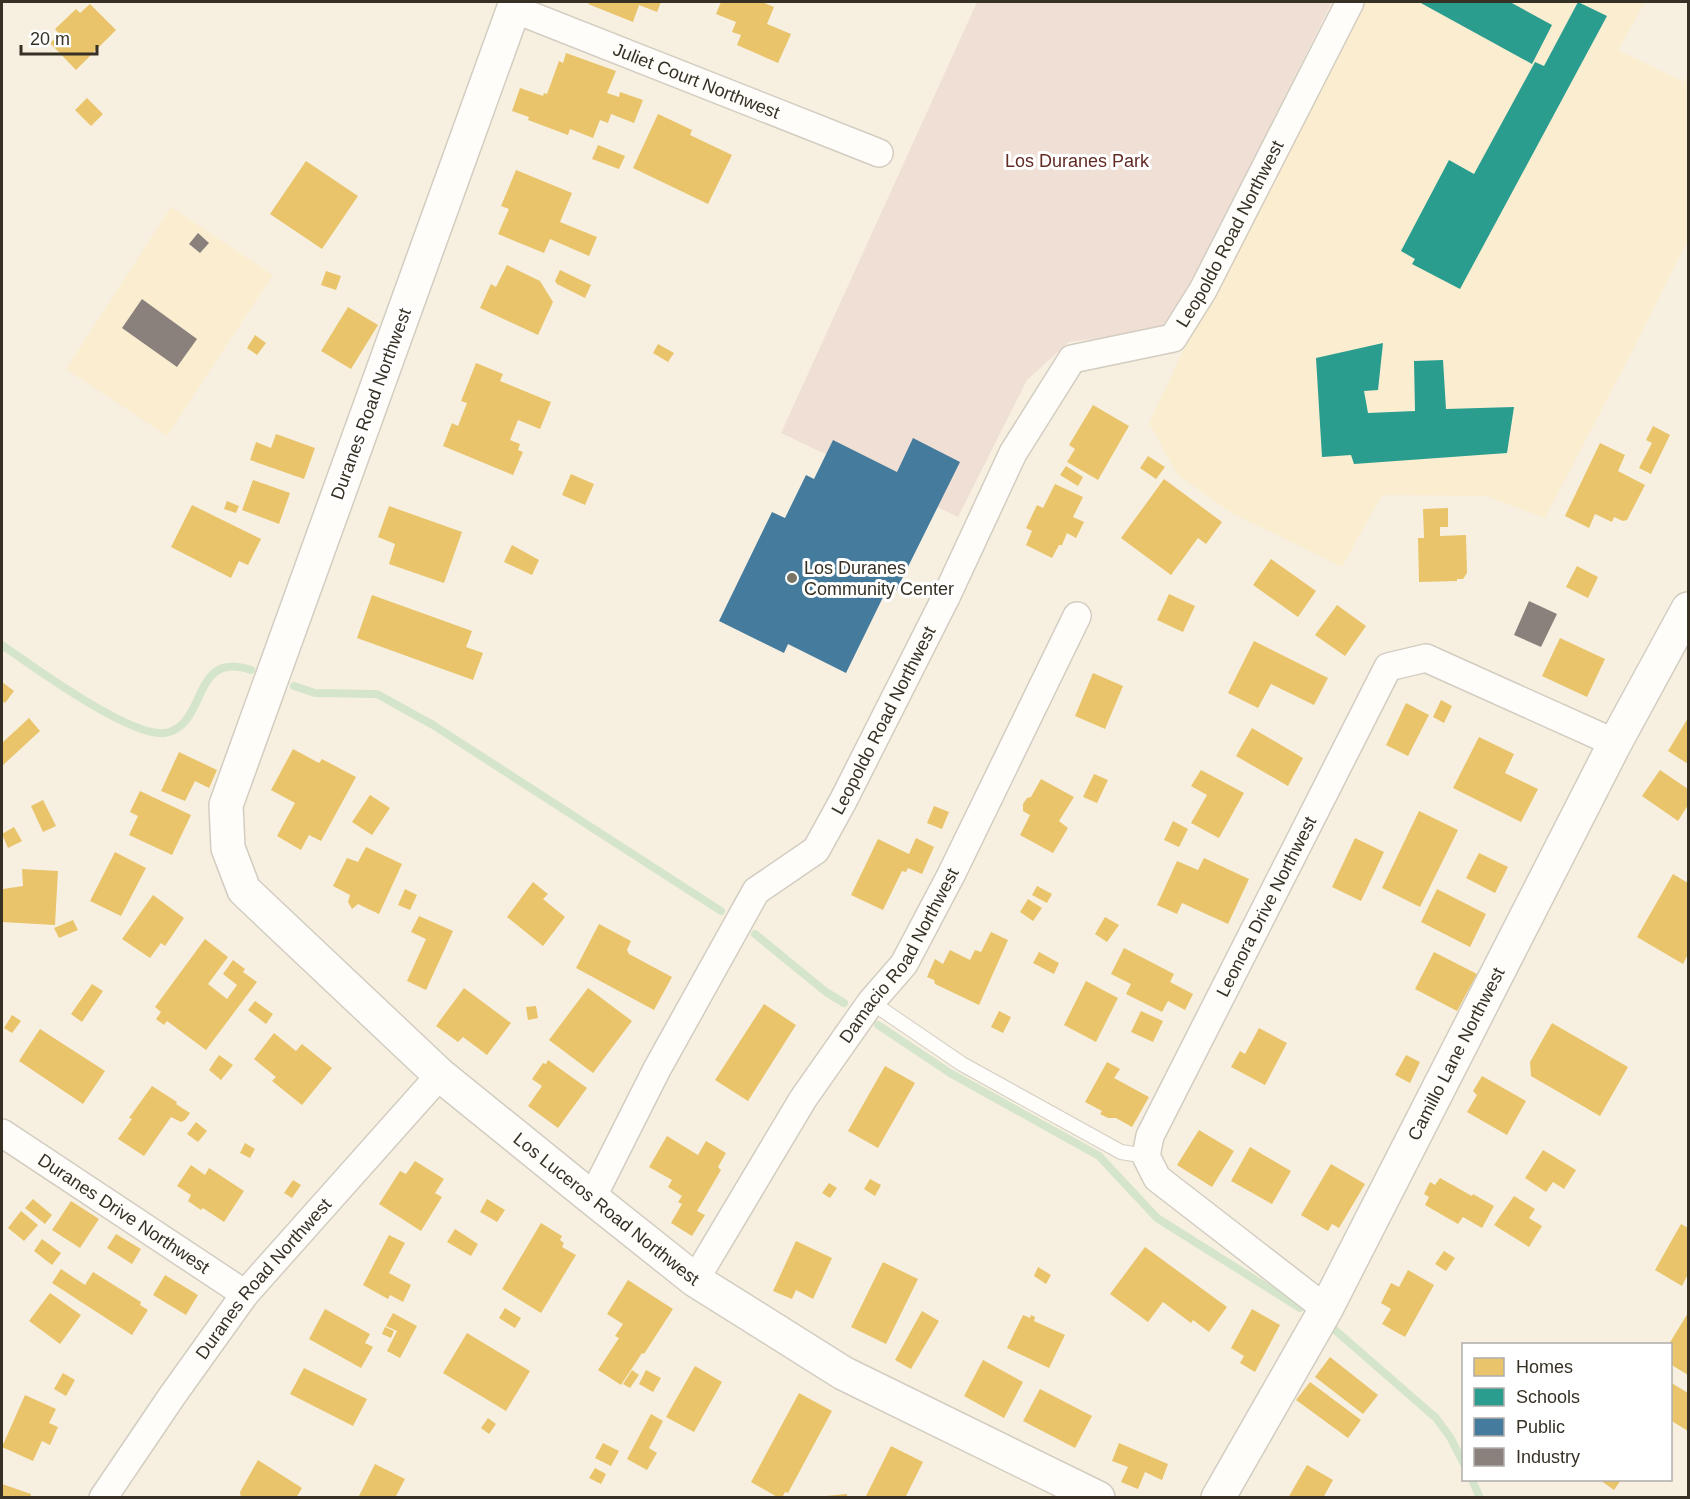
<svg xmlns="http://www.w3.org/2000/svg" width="1690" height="1499" viewBox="0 0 1690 1499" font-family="Arial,sans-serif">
<rect width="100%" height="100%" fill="#f7f0e1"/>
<path fill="#faedd0" d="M1362 2H1645L1618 50 1684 82 1688 73V240L1634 348 1545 518 1486 496 1382 495 1342 567 1230 512 1177 474 1149 423 1231 250Z
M171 207 273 275 167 436 66 369Z"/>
<path fill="#f0dfd5" d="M977 2H1332L1178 312 1158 331 1069 342 1027 380 958 517 781 433Z"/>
<path fill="#e9c46a" d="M590 2H661L657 12 639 5 633 22 588 4Z
M721 2H762L774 7 767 24 791 34 778 63 737 45 741 35 732 32 736 22 716 14Z
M90 4 116 30 76 70 50 43 59 34 55 29 76 9 80 13Z
M566 53 616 71 607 93 619 97 620 92 643 100 634 123 611 114 608 123 600 120 593 138 570 129 568 135 528 120 529 117 512 111 520 88 543 96 544 93 547 94 559 61 563 63Z
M87 98 103 114 91 126 75 110Z
M658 114 692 130 690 135 732 155 708 204 633 168Z
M598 145 625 156 619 169 592 159Z
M306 161 358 196 322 249 270 214Z
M516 170 572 193 560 222 597 237 589 256 550 239 544 253 498 234 509 209 501 206Z
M507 265 540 281 553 302 538 335 480 308 491 284 496 287Z
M560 270 591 285 585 298 557 284 555 281Z
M326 271 341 276 336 290 321 285Z
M348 307 378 325 351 369 321 351Z
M255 335 266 343 257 355 247 348Z
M658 344 674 353 668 362 653 353Z
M476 363 503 374 500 381 551 402 540 429 518 420 510 440 520 444 518 450 523 452 513 475 443 446 452 423 458 426 467 403 461 401Z
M1093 405 1129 426 1098 480 1067 462 1075 449 1069 445Z
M1653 426 1670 435 1651 474 1639 468 1652 443 1646 440Z
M276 434 315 448 304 479 250 460 256 442 271 448Z
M1600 443 1625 455 1618 471 1645 485 1627 520 1623 521 1614 517 1612 522 1595 514 1589 528 1565 516Z
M1148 456 1165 467 1156 479 1140 468Z
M1066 466 1083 477 1078 486 1060 475Z
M571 474 594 484 585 505 562 495Z
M1164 479 1222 522 1206 544 1198 538 1171 575 1121 538Z
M253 480 290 493 279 524 242 510Z
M1055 484 1083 497 1073 517 1084 522 1076 538 1067 533 1062 545H1059L1052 558 1026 545 1032 531 1026 528 1037 505 1043 508Z
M227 501 239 506 236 513 224 509Z
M192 505 261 539 248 565 239 561 231 578 171 547Z
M389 506 462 532 444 583 389 564 395 544 378 537Z
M1448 508V527H1440V536L1466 535 1467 573 1463 579H1457V581L1419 582 1418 538H1424L1423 509Z
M512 545 539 560 532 575 504 562Z
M1271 559 1316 591 1298 617 1253 585Z
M1577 566 1598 577 1588 598 1566 587Z
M1169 594 1195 606 1183 632 1157 620Z
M372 595 472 631 466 647 483 653 473 680 357 638Z
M1337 605 1366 626 1345 656 1315 635Z
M1560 638 1605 659 1587 697 1542 676Z
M1254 641 1328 678 1314 705 1271 684 1258 708 1228 693Z
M1093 673 1123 686 1105 729 1075 716Z
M2 682 14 691 5 703 2 701Z
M1441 700 1452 706 1444 723 1433 717Z
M1406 703 1429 715 1408 756 1386 745Z
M29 718 40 731 2 766V743Z
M1688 718V764L1668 751Z
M1252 728 1303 758 1288 786 1236 756Z
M1479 737 1514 754 1505 773 1538 789 1521 822 1453 788Z
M293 749 319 763 322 759 356 777 321 841 309 835 301 850 277 836 295 803 271 790Z
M179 752 217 770 209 788 195 781 185 801 161 791Z
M1201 770 1244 793 1219 838 1191 823 1207 795 1191 786Z
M1660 770 1688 789V805L1678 821 1642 796Z
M1094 774 1108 780 1097 803 1083 797Z
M1041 779 1074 797 1059 821 1068 828 1053 853 1020 835 1030 815 1023 811V804L1027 798 1031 797Z
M140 791 191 815 172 855 129 835 138 816 130 812Z
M370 795 390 808 372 835 352 822Z
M43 800 56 826 43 832 31 806Z
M934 806 949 812 942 829 927 823Z
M1419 811 1458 830 1420 907 1382 888Z
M1173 821 1188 829 1179 847 1164 840Z
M14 827 22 841 8 848 2 834Z
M916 838 934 847 922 874 908 868 906 872 902 871 883 910 851 895 878 839 909 854Z
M1355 838 1384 852 1361 901 1332 887Z
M366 847 402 864 379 914 358 904 352 909 348 902 350 895 333 886 347 858 358 862Z
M115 852 146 868 121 916 90 901Z
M1479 853 1508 867 1495 893 1466 878Z
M1204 858 1249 879 1228 924 1182 903 1177 914 1157 905 1177 861 1198 870Z
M22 869 58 871 55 925 2 922 3 889 23 886Z
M1673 874 1688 883V954L1683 964 1637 937Z
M533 882 548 894 543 899 565 917 543 946 507 917Z
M1037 886 1052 894 1047 903 1032 895Z
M405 889 417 895 410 910 398 905Z
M1437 889 1486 914 1470 947 1421 922Z
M153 895 184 918 165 946 161 943 150 958 122 939Z
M1028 899 1042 908 1033 921 1020 912Z
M419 916 453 931 426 990 407 981 426 939 411 932Z
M1105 917 1119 925 1107 942 1095 934Z
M73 920 78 930 59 938 54 928Z
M599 924 631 941 627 950 629 954 672 977 654 1010 576 968Z
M991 932 1008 940 979 1005 935 984 934 980 927 977 935 959 943 964 950 950 970 960 975 950 981 952Z
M205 939 228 957 208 984 227 999 237 985 223 974 233 960 245 969 243 972 257 982 206 1050 167 1021 164 1025 156 1019 161 1012 155 1007Z
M1124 948 1174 974 1170 982 1193 994 1185 1010 1168 1001 1162 1012 1126 994 1131 984 1111 974Z
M1039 952 1059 963 1054 974 1033 963Z
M1434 952 1477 974 1457 1011 1415 989Z
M1086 981 1118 998 1096 1042 1064 1025Z
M92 984 103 991 82 1022 71 1014Z
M464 988 511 1023 487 1055 463 1037 458 1042 436 1026Z
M588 988 632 1021 593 1073 549 1040Z
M255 1001 273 1014 266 1024 248 1010Z
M764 1004 796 1025 748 1101 715 1080Z
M536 1006 538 1018 528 1020 526 1007Z
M999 1011 1011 1017 1003 1033 991 1027Z
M1141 1011 1163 1021 1153 1042 1131 1032Z
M12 1015 21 1021 12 1033 4 1028Z
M1552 1023 1628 1067 1600 1116 1531 1076 1530 1062Z
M1259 1028 1287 1043 1265 1085 1231 1067 1240 1051 1245 1054Z
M40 1029 105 1071 83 1104 19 1061Z
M274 1033 296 1051 302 1044 332 1068 302 1105 272 1081 276 1077 254 1059Z
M219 1055 233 1065 221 1080 209 1070Z
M1406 1055 1420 1062 1410 1083 1395 1075Z
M548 1060 587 1088 558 1128 528 1106 542 1086 532 1079 543 1063 546 1064Z
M1107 1062 1120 1069 1114 1078 1149 1097 1132 1127 1116 1118H1108L1100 1114 1102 1111 1085 1102Z
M885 1066 915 1083 878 1148 848 1131Z
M1482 1076 1526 1101 1507 1135 1467 1112 1477 1095 1473 1091Z
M152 1086 177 1102 176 1104 190 1113 185 1120 181 1122 171 1117 144 1156 118 1139 132 1119 129 1118Z
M196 1122 207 1131 198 1142 187 1134Z
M1199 1130 1234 1151 1212 1187 1177 1165Z
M667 1136 698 1155 706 1141 726 1153 718 1167 721 1170 697 1211 705 1215 692 1236 671 1223 682 1204 678 1202 682 1196 668 1187 672 1180 649 1167Z
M245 1143 255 1149 250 1158 240 1153Z
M1250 1147 1291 1171 1272 1204 1231 1181Z
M1543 1150 1576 1170 1564 1189 1553 1182 1546 1192 1525 1178Z
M415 1161 444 1179 435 1193 442 1197 421 1231 379 1204 400 1171 406 1174Z
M1331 1164 1365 1184 1339 1228 1332 1224 1328 1231 1301 1215Z
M191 1165 205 1175 209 1168 244 1191 224 1222 203 1208 201 1210 188 1201 191 1195 177 1186Z
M1440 1178 1472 1196 1473 1194 1494 1206 1482 1228 1463 1217 1458 1224 1425 1205 1429 1197 1424 1194 1430 1182 1435 1185Z
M870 1179 881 1185 875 1196 864 1189Z
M293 1180 301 1185 292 1198 284 1193Z
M829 1183 837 1188 830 1198 822 1193Z
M1514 1196 1535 1209 1529 1218 1542 1226 1529 1247 1494 1225Z
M33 1199 52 1215 45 1224 25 1208Z
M487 1199 505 1210 497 1222 480 1212Z
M71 1201 99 1219 80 1248 52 1230Z
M21 1211 38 1225 24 1241 8 1228Z
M541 1223 562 1236 560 1240 564 1243 562 1247 576 1255 541 1313 502 1289Z
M1681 1224 1688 1228V1274L1682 1286 1655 1270Z
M455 1229 478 1244 471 1256 447 1242Z
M116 1234 141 1249 132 1264 107 1248Z
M389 1235 405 1243 389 1273 411 1285 403 1302 390 1295 388 1299 363 1285Z
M42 1239 61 1253 52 1265 34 1251Z
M796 1241 832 1258 813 1299 796 1290 792 1299 773 1291Z
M1145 1247 1227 1307 1209 1332 1193 1320 1191 1323 1163 1302 1148 1322 1110 1294Z
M1444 1251 1455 1258 1446 1271 1435 1264Z
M883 1262 918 1279 886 1344 851 1327Z
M1038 1267 1051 1275 1046 1284 1034 1276Z
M61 1269 85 1285 93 1272 141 1302 140 1305 148 1310 132 1335 52 1283Z
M1408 1270 1434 1285 1405 1337 1382 1324 1391 1309 1381 1303 1391 1283 1399 1287Z
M165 1275 198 1295 186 1315 153 1295Z
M628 1280 673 1309 644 1354 642 1353 621 1385 598 1370 619 1338 615 1336 623 1324 607 1314Z
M50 1293 81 1315 60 1344 29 1321Z
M505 1308 521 1318 515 1328 499 1318Z
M325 1309 370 1334 365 1343 373 1347 361 1368 309 1339Z
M1252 1309 1280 1325 1255 1372 1240 1363 1244 1356 1231 1348Z
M922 1311 939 1321 911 1369 895 1360Z
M393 1313 417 1326 400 1358 387 1351 397 1331 386 1326Z
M1688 1313V1375L1670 1364V1344H1669Z
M1023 1315 1030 1318 1031 1315 1035 1317 1034 1321 1065 1335 1049 1368 1007 1348Z
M385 1327 394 1331 391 1338 382 1334Z
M467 1333 530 1371 506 1411 443 1373Z
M1330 1357 1378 1395 1363 1414 1315 1377Z
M983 1360 1023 1382 1004 1418 964 1396Z
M695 1366 722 1382 694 1432 666 1417Z
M304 1368 367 1399 353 1426 290 1394Z
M632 1370 639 1375 630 1388 623 1384Z
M646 1370 661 1378 653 1392 639 1384Z
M63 1373 75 1380 66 1396 54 1389Z
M1310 1382 1361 1420 1348 1438 1296 1400Z
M1670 1382 1688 1393V1431L1670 1420Z
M1040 1389 1092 1416 1075 1448 1023 1421Z
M799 1393 832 1411 788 1493 785 1492 782 1498H779L751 1482Z
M25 1395 56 1409 49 1423 58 1427 50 1445 42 1441 33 1461 2 1447Z
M651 1414 663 1421 649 1448 657 1453 647 1470 627 1459Z
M488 1418 496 1424 489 1434 481 1428Z
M603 1443 619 1451 611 1466 595 1458Z
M1119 1443 1168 1464 1162 1480 1145 1472 1138 1489 1121 1482 1128 1467 1112 1461Z
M891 1446 923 1462 905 1498H865Z
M258 1460 302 1488 296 1498H241L240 1492Z
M375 1464 405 1479 395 1498H358Z
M1307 1465 1333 1480 1323 1498H1288Z
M595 1468 606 1474 601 1484 589 1478Z
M1600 1480H1621L1614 1490Z
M2 1484 31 1494 30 1498H2Z
M847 1494V1498H826V1496Z"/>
<path fill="#2a9d8f" d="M1419 2H1510L1552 25 1532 64Z
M1578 2 1607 16 1460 289 1412 264 1415 259 1401 251 1449 160 1474 174 1535 62 1544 66Z
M1383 343 1378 390 1364 391 1368 413 1415 411 1414 361 1443 360 1446 409 1514 407 1507 453 1354 464 1351 455 1322 457 1316 358Z"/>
<path fill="#457b9d" d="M913 438 960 462 896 591 888 587 846 673 788 644 784 653 719 621 772 512 785 518 806 475 814 479 833 440 897 472Z"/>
<path fill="#8a817c" d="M198 233 209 243 200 253 189 244Z
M142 299 197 339 177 367 122 328Z
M1529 601 1557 614 1541 647 1514 635Z"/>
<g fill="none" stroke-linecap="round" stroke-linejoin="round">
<path stroke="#d4e5cb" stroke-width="8" d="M2 645C32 666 131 738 165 733 208 726 191 649 251 670
M294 686 315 693 377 694 433 725 721 911
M755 934 826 992 844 1003
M878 1025 950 1073 1099 1156 1157 1218 1300 1308
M1335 1330 1436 1418 1450 1437 1464 1464
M1472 1480 1480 1498"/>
<g stroke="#d3cdc1" stroke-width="16">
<path id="service" d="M871 1002 962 1064 1121 1152 1146 1156"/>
</g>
<g stroke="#d3cdc1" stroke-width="30">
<g id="minor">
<path id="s1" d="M514 9 879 153"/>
<path id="s2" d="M2 1133 245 1294"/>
<path id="s3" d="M592 1198 657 1069 756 891 816 850 843 801 946 597 1013 453 1072 359 1173 338 1203 290 1350 2"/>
<path id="s4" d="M695 1280 803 1099 871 1002 904 964 951 875 1077 616"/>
<path id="s5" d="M1326 1309 1157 1178 1146 1156 1150 1136 1388 667 1426 658 1615 743"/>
<path id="s6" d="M103 1498 172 1396 245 1294 440 1075"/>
</g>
</g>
<g stroke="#d3cdc1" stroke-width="36">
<g id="tertiary">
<path id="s7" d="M516 2 226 805 228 848 244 890 440 1075 592 1198 695 1280 843 1373 1098 1498"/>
<path id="s8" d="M1218 1498 1326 1309 1615 743 1688 609"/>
</g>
</g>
<use href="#service" stroke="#fefdfa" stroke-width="14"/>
<use href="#minor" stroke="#fefdfa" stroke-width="27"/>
<use href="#tertiary" stroke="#fefdfa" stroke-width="33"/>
</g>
<circle fill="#7a7467" stroke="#fff" stroke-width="2" cx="792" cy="578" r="6"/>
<g text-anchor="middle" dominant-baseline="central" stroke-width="6" stroke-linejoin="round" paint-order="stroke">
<g font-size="18" fill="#373125" stroke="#fff">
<text stroke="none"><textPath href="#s1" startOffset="196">Juliet Court Northwest</textPath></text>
<text stroke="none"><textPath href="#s3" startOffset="1197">Leopoldo Road Northwest</textPath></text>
<text transform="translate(371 404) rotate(-70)">Duranes Road Northwest</text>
<text stroke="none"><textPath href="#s3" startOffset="567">Leopoldo Road Northwest</textPath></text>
<text stroke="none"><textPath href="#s5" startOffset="516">Leonora Drive Northwest</textPath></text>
<text stroke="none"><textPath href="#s4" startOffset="384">Damacio Road Northwest</textPath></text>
<text stroke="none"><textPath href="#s8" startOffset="504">Camillo Lane Northwest</textPath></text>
<text stroke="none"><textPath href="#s7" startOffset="1425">Los Luceros Road Northwest</textPath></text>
<text stroke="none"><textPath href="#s2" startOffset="146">Duranes Drive Northwest</textPath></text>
<text stroke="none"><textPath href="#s6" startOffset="272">Duranes Road Northwest</textPath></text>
</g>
<g font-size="18" fill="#622b24" stroke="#fff">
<text x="1077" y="161">Los Duranes Park</text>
</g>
<g font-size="18" fill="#373125" stroke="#fff" text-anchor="start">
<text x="804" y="568">Los Duranes<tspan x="804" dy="21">Community Center</tspan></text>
</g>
</g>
<rect width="1690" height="1499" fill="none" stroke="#373125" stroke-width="6"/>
<rect x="1462" y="1343" width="210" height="138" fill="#ffffff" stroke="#afada8" stroke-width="1.5"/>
<rect x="1474" y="1358" width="30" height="18" fill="#e9c46a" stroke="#afada8" stroke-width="1.5"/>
<text x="1516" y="1373" font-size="18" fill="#373125">Homes</text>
<rect x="1474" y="1388" width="30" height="18" fill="#2a9d8f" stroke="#afada8" stroke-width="1.5"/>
<text x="1516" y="1403" font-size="18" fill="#373125">Schools</text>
<rect x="1474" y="1418" width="30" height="18" fill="#457b9d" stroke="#afada8" stroke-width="1.5"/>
<text x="1516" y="1433" font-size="18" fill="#373125">Public</text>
<rect x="1474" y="1448" width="30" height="18" fill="#8a817c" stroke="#afada8" stroke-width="1.5"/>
<text x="1516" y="1463" font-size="18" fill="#373125">Industry</text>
<path d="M21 45v9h76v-9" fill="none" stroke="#373125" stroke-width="3"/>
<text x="30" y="45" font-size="18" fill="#373125" stroke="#ffffff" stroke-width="4.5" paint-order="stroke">20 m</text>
</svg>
